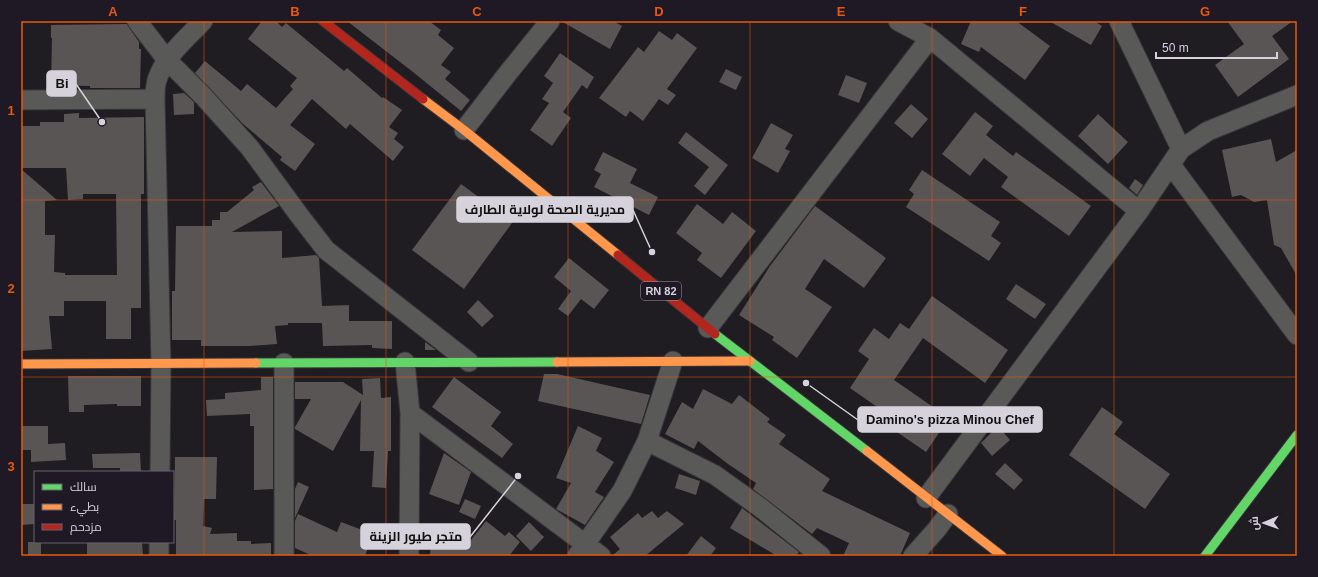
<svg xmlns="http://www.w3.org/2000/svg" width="1318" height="577" viewBox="0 0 1318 577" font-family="Arial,Cairo,sans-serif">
<rect width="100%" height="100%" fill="#1f1c22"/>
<path fill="#595555" d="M262 21H276L282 27 286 23 344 71 347 68 382 98 383 97 402 110 389 127 398 133 394 139 404 147 393 161 350 124 346 129 312 99 290 125 315 144 295 171 280 160 282 157 242 123 195 73 205 61 241 91 247 84 276 108 293 89 290 86 297 78 248 39Z
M347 21H429L441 30 438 35 454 48 441 65 451 72 445 79 470 100 461 111 413 72Z
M561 21H613L622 26 610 49Z
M971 21H1016L1050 46 1025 80 981 47 979 52 961 44Z
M1049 21H1094L1102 26 1091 45Z
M1227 21H1293L1272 36 1289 59 1238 97 1215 65 1244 44Z
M127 24 139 42V49H141L140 88H90V86L51 85 52 38H51V25Z
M659 31 672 40 677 33 697 48 667 89 676 95 668 105 659 99 643 121 630 111 626 117 599 98 638 47 644 52Z
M560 53 594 77 587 89 582 85 563 112 571 118 552 146 530 130 549 103 542 99 553 83 544 76Z
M726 69 742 77 736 90 719 82Z
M846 75 867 83 859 103 838 95Z
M184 93 194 102V114L174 115 173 94Z
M911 104 928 119 912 138 894 123Z
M975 112 993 126 986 135 1013 156 1016 152 1091 206 1069 236 1001 187 1008 177 984 158 970 176 942 154Z
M79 113V118L144 117V194H141V308H131V339H106V301H64V316H49L52 349 21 351V169L57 200 45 201V235H55L54 272 65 273V275H117L116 194H83V199L68 200 66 168H21V126H40V122H64V114Z
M1098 114 1128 142 1108 164 1078 136Z
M771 123 793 135 785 149 790 151 778 173 752 158Z
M686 132 728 165 705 195 694 186 709 167 678 143Z
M1271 139 1276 162 1297 150V276L1281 248 1274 245 1267 200 1254 202 1241 195 1232 197 1222 150Z
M603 152 637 169 630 183 658 197 649 215 594 187 601 174 594 170Z
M922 170 1000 222 991 236 1001 243 989 261 906 207 914 194 909 190Z
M1135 179 1143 185 1137 195 1129 188Z
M261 182 279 206 232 232 282 231V258L316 255 319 258 322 306 349 305V321H392V349L372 348V345L323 346 322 323H288V325L275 326 277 344 249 346H201V340H172V291H175L176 226H212V220H220V212H227L254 190 252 187Z
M461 184 503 215 507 209 517 216 464 289 412 250Z
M697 204 723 224 732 212 756 231 721 278 697 260 702 253 676 233Z
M815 206 886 258 864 288 824 259 805 289 832 307 797 358 772 340 774 337 739 315 770 266Z
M569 258 609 290 594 309 581 299 568 316 558 309 571 291 554 277Z
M1016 284 1046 304 1035 319 1006 299Z
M932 296 1008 350 985 383 923 338 894 380 949 418 926 452 875 417 880 409 850 388 869 359 858 351 874 328 889 339 900 323 909 329Z
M478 300 494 316 482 327 467 312Z
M425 342 436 350H425Z
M544 374H557L650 395 641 424 538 401Z
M68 376H141V406H117V404L84 405V412H69Z
M261 377H273V489L254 490V426H250V414L207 416 206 400 225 399V393L261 390Z
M454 377 501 412 491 426 513 444 502 458 432 407Z
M380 378 381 398 391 397V451H388L386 488 372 487 374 451H360L361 400 333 451 295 429V427L311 399H295V382H343L363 395 362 379Z
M703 389 732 404 739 395 770 419 767 422 786 435 779 444 830 479 822 491 910 533 900 556H843L849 543 817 528 812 534 753 489 756 483 728 464 698 441 694 449 665 434 682 402 693 409Z
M1102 407 1123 422 1114 434 1170 474 1145 509 1069 455Z
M21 426H48V444L65 443 66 460 31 462V450H21Z
M578 426 602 438 596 451 614 462 595 492 604 497 585 525 556 509 571 483 556 478Z
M998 426 1010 440 992 456 981 443Z
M140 453 141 472H120V468H93L92 454Z
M444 453 471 472 459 505 429 494Z
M175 457H217L216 499H204L203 526 212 528 210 534 237 533V541H251V544L271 543V556H176V520H174Z
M1005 463 1023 480 1014 490 995 474Z
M679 474 700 481 696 495 675 488Z
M298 482 309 487 295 518V489Z
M465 499 481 506 475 519 459 512Z
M21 504H35V524L21 525Z
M742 508 799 552 796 556H777L730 528Z
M652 511 658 518 667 511 684 524 645 556H612L620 549 610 537 638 513 642 518Z
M298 514 337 532 341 522 373 534 365 556H313L295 548V521Z
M486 521 505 536 509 532 520 542 509 556H430L431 536 446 537 445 543 467 545Z
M529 522 544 537 531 551 516 536Z
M701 536 716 548 710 556H686Z
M28 542H41V556H28Z
M87 542H142L143 556H87Z"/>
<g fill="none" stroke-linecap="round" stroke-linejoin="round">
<g stroke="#38363b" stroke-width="21">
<path id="street" d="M137 21 167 60 203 96 250 148 299 215 326 250 469 362
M898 21 930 38 1139 211
M1119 21 1181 149
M21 100 155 99
M464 130 508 73 550 21
M1171 165 1297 335
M708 328 930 38
M405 362 410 413 409 556
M410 413 601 556
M647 441 715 475 761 508 821 556
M160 472 161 364 155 99C155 93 155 86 157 80 164 57 186 39 203 21
M926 498 1139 211 1181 149 1208 131 1297 95
M159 556V542
M284 556V363
M577 556 622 491 647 441 673 361
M913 556 937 529 948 514"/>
</g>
<g stroke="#38363b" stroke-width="11">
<path id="fast" d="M715 334 867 451
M256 363 557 362
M1205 556 1297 435"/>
</g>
<g stroke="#38363b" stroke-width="11">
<path id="slow" d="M423 99 464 130 618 255
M557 362 750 361
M21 364 256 363
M867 451 1002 556"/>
</g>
<g stroke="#38363b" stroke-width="11">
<path id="jam" d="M323 21 423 99
M618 255 715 334"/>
</g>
<use href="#street" stroke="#595a58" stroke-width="19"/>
<use href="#fast" stroke="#63d668" stroke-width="9"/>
<use href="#slow" stroke="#ff974d" stroke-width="9"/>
<use href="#jam" stroke="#b3261e" stroke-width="9"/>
</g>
<path fill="none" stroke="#e8590c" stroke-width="1" stroke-opacity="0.55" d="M204 21V556M386 21V556M568 21V556M750 21V556M932 21V556M1114 21V556M21 200H1297M21 377H1297"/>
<g text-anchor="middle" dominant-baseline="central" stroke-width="4" stroke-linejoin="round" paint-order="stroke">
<rect fill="#1e1925" stroke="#9e9aa4" stroke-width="1" x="641" y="282" width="40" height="18" rx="3"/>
<g font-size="11" font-weight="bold" fill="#d5d2db">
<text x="661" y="291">RN 82</text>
</g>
</g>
<path fill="none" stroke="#d5d2db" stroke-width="1.5" d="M102 122L76 84M652 252L633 210M806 383L858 420M518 476L470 537"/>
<g fill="#d5d2db" stroke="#1e1925" stroke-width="1.5">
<circle cx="102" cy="122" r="4"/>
<circle cx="652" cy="252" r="4"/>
<circle cx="806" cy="383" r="4"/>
<circle cx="518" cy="476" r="4"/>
</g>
<g fill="#d5d2db" stroke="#d5d2db" stroke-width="1.5">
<rect x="47" y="71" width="29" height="25" rx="4"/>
<rect x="457" y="197" width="176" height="25" rx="4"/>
<rect x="858" y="407" width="184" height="25" rx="4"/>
<rect x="361" y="524" width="109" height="25" rx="4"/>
</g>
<g font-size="13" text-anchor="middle" font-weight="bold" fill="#111">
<text x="62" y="88">Bi</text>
<text x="545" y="214">مديرية الصحة لولاية الطارف</text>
<text x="950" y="424">Damino's pizza Minou Chef</text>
<text x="416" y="541">متجر طيور الزينة</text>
</g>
<rect width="1318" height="577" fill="none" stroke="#1e1925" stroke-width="44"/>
<rect x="34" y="471" width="140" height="72" fill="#1e1925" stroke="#67636e"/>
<rect x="42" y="484" width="20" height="6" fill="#63d668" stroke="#67636e"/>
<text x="70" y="491" font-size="12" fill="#d5d2db">سالك</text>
<rect x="42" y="504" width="20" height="6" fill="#ff974d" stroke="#67636e"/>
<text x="70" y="511" font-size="12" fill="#d5d2db">بطيء</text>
<rect x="42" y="524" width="20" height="6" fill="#b3261e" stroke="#67636e"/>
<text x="70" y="531" font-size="12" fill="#d5d2db">مزدحم</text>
<g transform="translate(1264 523) rotate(268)" stroke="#1e1925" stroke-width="3" paint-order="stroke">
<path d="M0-3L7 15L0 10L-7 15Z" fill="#d5d2db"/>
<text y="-6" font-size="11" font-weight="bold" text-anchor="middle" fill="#d5d2db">ش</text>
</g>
<path d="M1156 52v6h121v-6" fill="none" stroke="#d5d2db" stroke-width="2"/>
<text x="1162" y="52" font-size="12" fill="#d5d2db" stroke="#1e1925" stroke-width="3" paint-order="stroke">50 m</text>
<rect x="22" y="22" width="1274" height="533" fill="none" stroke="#e8590c" stroke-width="1.5"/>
<g font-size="13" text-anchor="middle" font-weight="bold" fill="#e8590c">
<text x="113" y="16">A</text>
<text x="295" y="16">B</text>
<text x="477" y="16">C</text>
<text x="659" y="16">D</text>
<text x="841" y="16">E</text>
<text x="1023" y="16">F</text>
<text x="1205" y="16">G</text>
<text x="11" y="115">1</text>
<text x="11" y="293">2</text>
<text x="11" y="471">3</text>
</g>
</svg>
